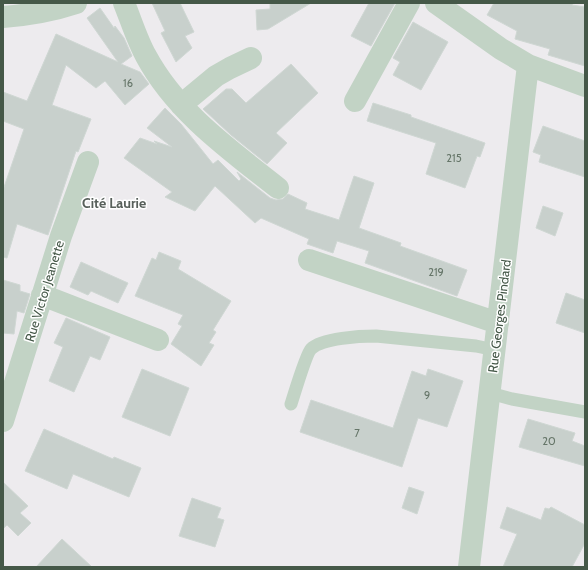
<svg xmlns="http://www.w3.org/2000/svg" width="588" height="570" viewBox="0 0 588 570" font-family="Cabin,sans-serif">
<rect width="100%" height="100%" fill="#edebee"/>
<path fill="#c8d0cc" stroke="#cfd7d3" d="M152 3H180L194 32 185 36 192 48 176 62 161 33 165 31Z
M270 3H311L268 29 257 30 256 10 270 9Z
M369 3H395L371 46 351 36Z
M494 3H573L572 5 585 7V66L548 55 550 49 515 39 517 31 487 15Z
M100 8 114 28 115 26 124 38 132 56 121 64 140 72 149 84 125 105 105 81 96 88 66 65 52 105 91 119 78 152 76 151 48 235 17 224 7 258 3 257V190L24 129 3 121V92L27 101 56 34 118 62 87 18Z
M413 22 448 42 421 90 393 75 400 62 393 58Z
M291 64 318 93 276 133 287 143 267 164 231 135 203 109 226 89H232L246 103Z
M373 103 411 115V117L485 143 480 157 477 156 465 188 426 174 436 143 367 121Z
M165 108 181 124 213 164 218 160 239 181 241 179 237 172 270 198 276 200 283 199 288 194 307 203 305 209 339 220 354 176 374 183 359 228 401 243 400 246 467 270 457 296 365 263 369 251 337 241 333 253 307 244 309 239 261 218 255 223 215 186 195 211 165 197 172 192 124 158 140 138 157 144 154 141 172 147 147 128Z
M543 126 585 141V177L539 162 541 155 533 152Z
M543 206 563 213 555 236 536 228Z
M159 252 181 261 178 269 231 301 213 330 216 332 209 343 214 345 201 366 171 344 182 326 178 324 183 315 135 296 152 258 156 260Z
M81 262 128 283 118 303 91 291 88 295 70 287Z
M3 280 20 285V291L30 294 24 313 17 311 14 334 3 333Z
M566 293 585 300V333L556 323Z
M66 318 110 337 100 360 90 356 74 392 49 381 63 347 54 343Z
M142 369 189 388 170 436 122 417Z
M428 369 463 381 447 427 418 418 402 467 300 432 311 400 393 428 412 371 426 376Z
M528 419 575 433 572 441 585 446V466L519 447Z
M44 429 113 459 114 457 141 468 129 497 73 474 67 489 25 471Z
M3 482 28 506 20 513 31 523 18 536 7 525 3 529Z
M409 487 424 492 417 514 402 508Z
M192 498 221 508 217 518 224 520 215 547 179 536Z
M507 507 541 520 545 508 549 509 551 507 585 525V543L572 567H503L517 534 500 528Z
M62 539 92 567H36Z"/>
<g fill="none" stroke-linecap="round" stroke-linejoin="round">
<path stroke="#c2d3c5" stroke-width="13" d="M490 393 512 399 585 412
M291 404C294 395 306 354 311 349 322 338 361 336 376 336L476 346 495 350"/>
<path stroke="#c2d3c5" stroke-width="22" d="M124 3C131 20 137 40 146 56 176 112 230 150 278 188
M436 3 501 49 528 65 585 86
M3 17C28 15 52 11 76 3
M355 101 409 3
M181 105 216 76 230 68 251 58
M309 260 498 323
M42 295 158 340
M3 421 61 236 88 162
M469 567 528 65"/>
</g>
<g text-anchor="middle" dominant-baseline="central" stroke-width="3" stroke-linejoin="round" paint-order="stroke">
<g font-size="11" fill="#667669">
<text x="128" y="83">16</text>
<text x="454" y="158">215</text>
<text x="436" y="272">219</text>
<text x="427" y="395">9</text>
<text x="357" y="433">7</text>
<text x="549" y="441">20</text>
</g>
<g font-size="13" fill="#455848" stroke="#fff">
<text transform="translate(44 291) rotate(-73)">Rue Victor Jeanette</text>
<text transform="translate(499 316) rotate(-83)">Rue Georges Pindard</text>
</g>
<g font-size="14" font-weight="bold" fill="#58605b" stroke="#fff">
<text x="114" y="203">Cité Laurie</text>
</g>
</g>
<rect width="588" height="570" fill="none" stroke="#455848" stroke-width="8"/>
</svg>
